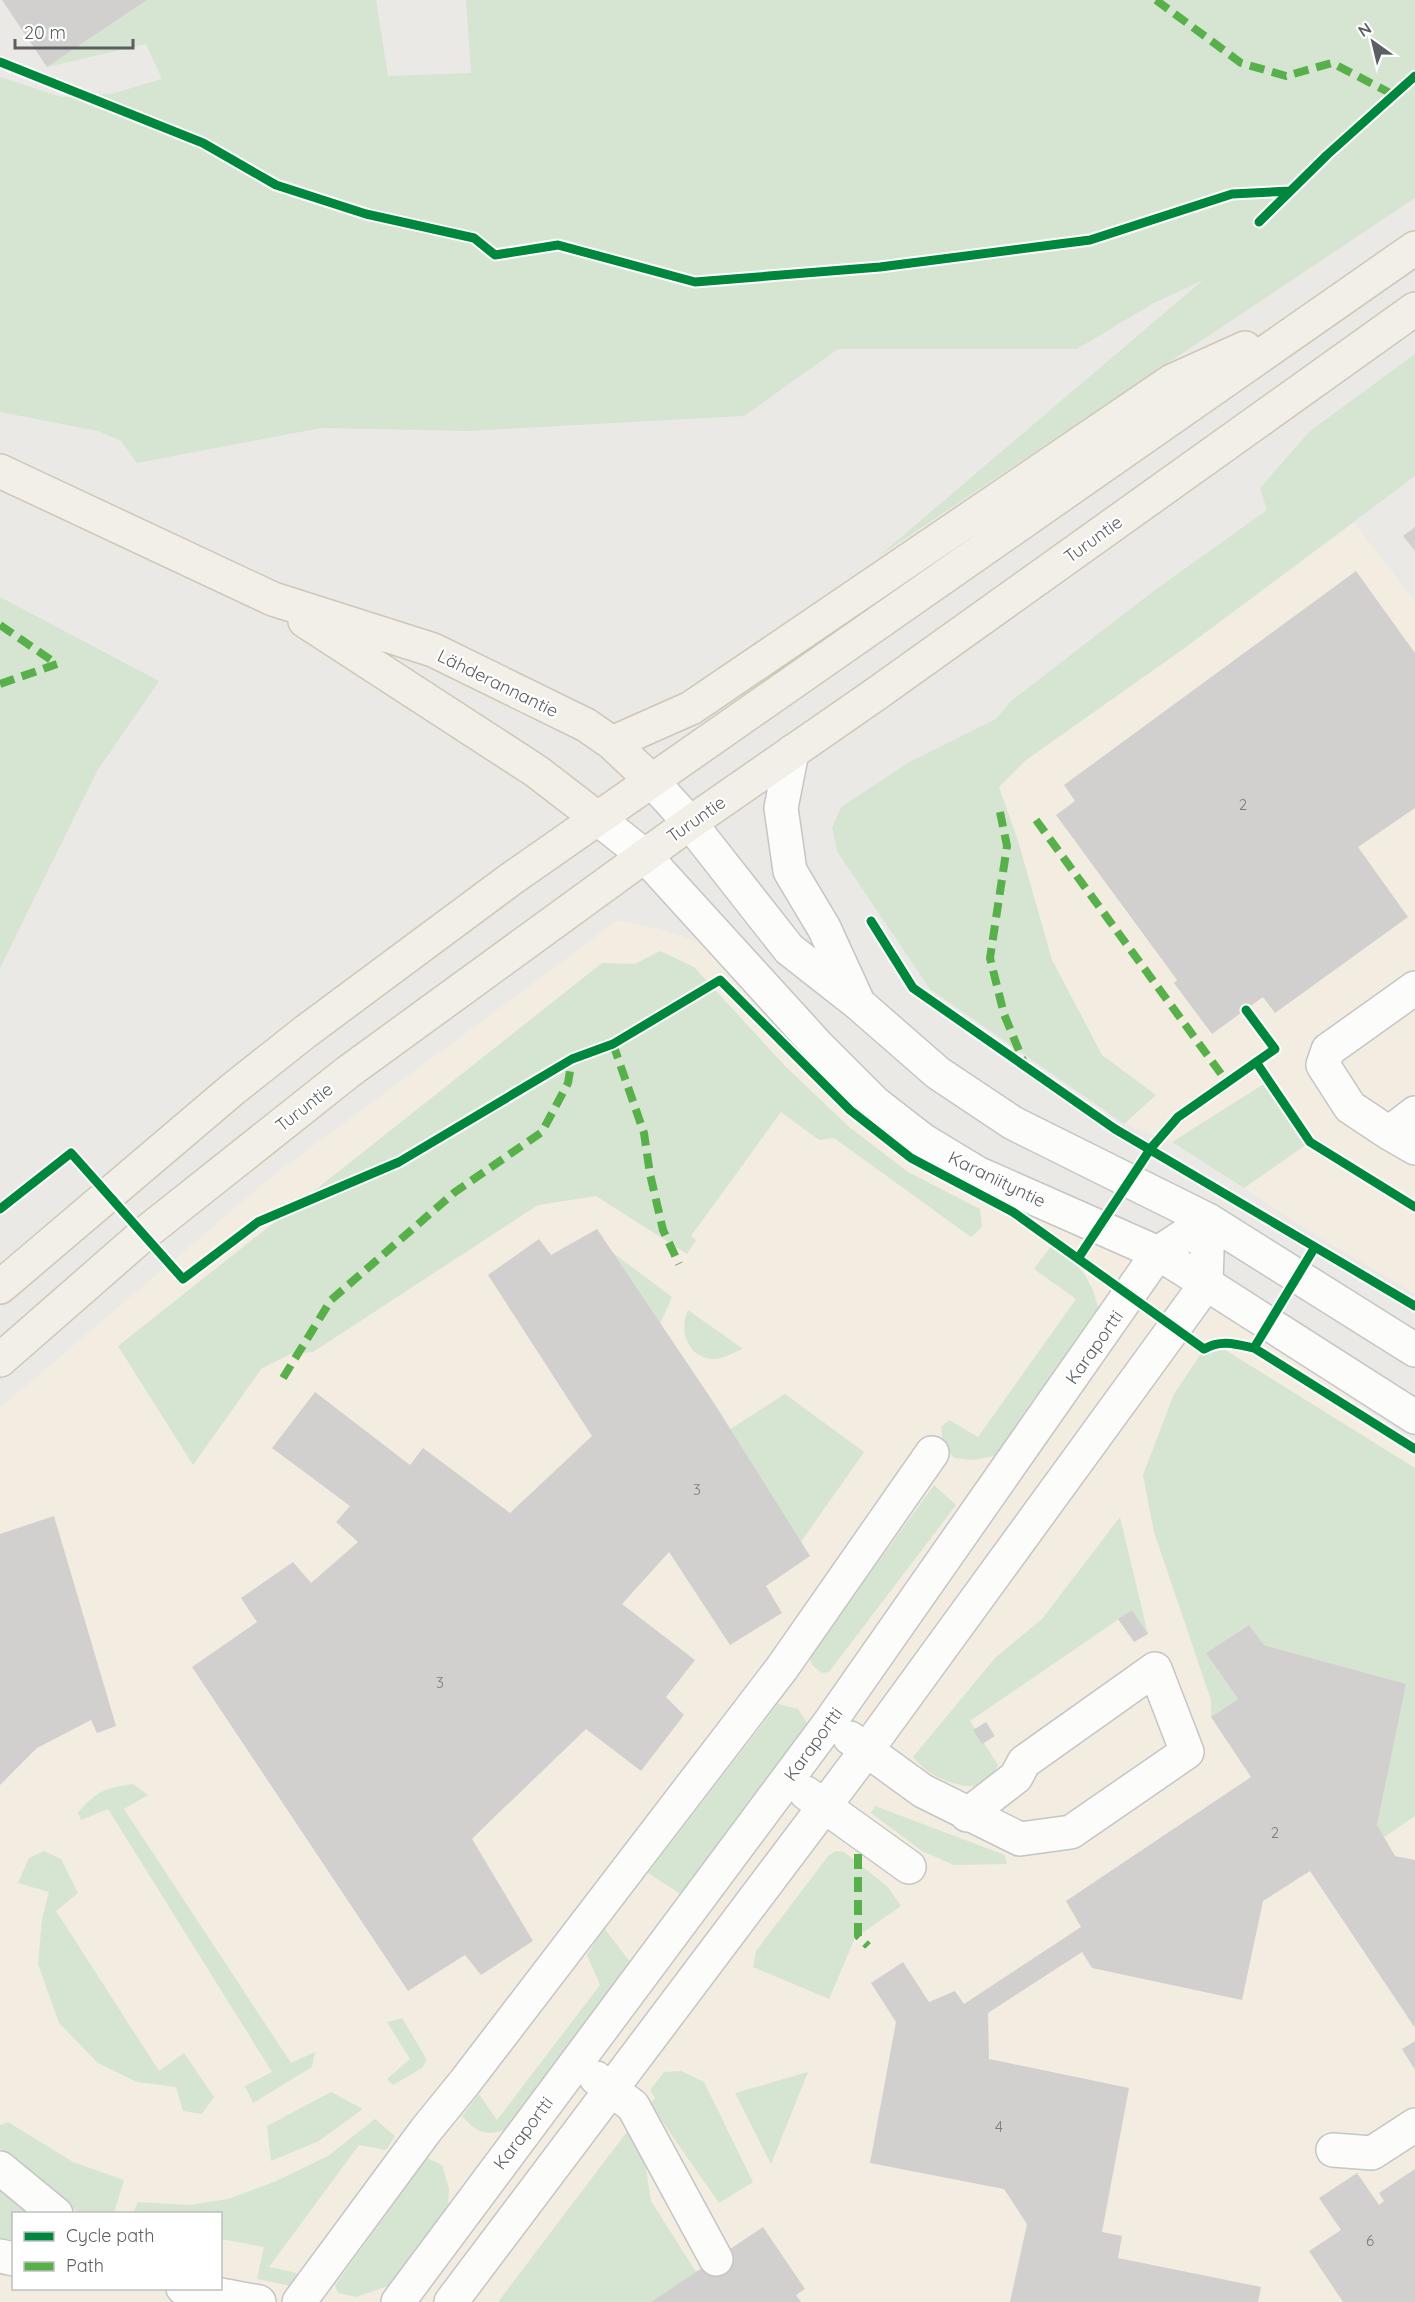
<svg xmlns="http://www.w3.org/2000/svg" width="1415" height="2302" viewBox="0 0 1415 2302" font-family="Quicksand,sans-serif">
<rect width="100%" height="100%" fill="#eae9e5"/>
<path fill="#f2ede0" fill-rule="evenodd" d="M1354 523 1415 601V1294L1319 1237 1172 1142 1124 1124 1155 1095 1102 1055 1052 960 1018 841 999 787 1026 760 1186 647Z
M616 920 659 929 702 944 863 1109 1183 1283 1264 1335 1415 1444V2302H0V1408L272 1176 585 945ZM14 2214H220V2288H14Z"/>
<path fill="#d5e5d2" d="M147 0H376L388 76 471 73 466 0H1415V198L879 556 1203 280 1152 304 1077 349H838L744 416 468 431 321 428 137 463 121 441 98 431 0 412V77L61 97 111 94 162 79 146 44 47 67Z
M1415 354V476L1186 647 1026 760 999 787 1018 841 1052 960 1102 1055 1156 1095 1124 1124 930 989 838 853 832 828 841 807 908 763 996 719 1011 701 1155 590 1267 510 1260 488 1310 431Z
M0 597 159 681 97 771 0 968Z
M660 951 694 967 786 1067 848 1126 908 1172 980 1209 982 1227 971 1237 834 1138 819 1140 781 1112 691 1236 696 1240 687 1254 596 1196 538 1205 313 1352 291 1354 262 1368 193 1465 118 1346 602 963 635 964Z
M1267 1082 1310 1142 1244 1188 1172 1142Z
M1051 1246C1083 1266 1092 1279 1100 1316L994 1456 973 1460 954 1458 943 1444 941 1427 949 1420 978 1437 1076 1299 1034 1269Z
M613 1253 672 1297 660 1324Z
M688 1310 743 1349C735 1352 724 1358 715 1359 688 1359 678 1330 688 1310Z
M1214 1343 1415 1468V1816L1383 1838 1377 1825 1405 1684 1264 1645 1249 1625 1206 1653 1238 1699 1211 1717V1700L1154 1532 1143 1475 1174 1394 1204 1349Z
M785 1394 864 1452 801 1542 729 1430Z
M934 1485 956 1505 829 1672 822 1673 812 1665 810 1656Z
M1120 1517 1148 1634 1132 1610 970 1721 998 1765 989 1785C963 1791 929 1778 913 1757L996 1657 1042 1619Z
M778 1704 798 1709 808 1724 687 1898 648 1873Z
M133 1784 148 1795 124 1809 291 2063 315 2052 312 2067 253 2103 245 2086 272 2072 108 1809 81 1820 78 1813C96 1791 106 1788 133 1784Z
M875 1806 1005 1855 1007 1864 954 1865 922 1851 871 1813Z
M44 1851 61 1859 78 1893 56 1911 159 2071 184 2053 214 2097 202 2114 183 2111 176 2087 137 2082 98 2063 59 2023 38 1964 42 1919 49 1892 18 1883 29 1858Z
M836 1851 844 1852 888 1887 901 1906 855 1938 829 1999 753 1967 756 1951 829 1855Z
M604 1928 634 1967 509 2129C485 2136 478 2134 462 2116L479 2094 497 2120 600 1985 587 1955Z
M402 2018 427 2060 422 2068 393 2085 387 2079 410 2059 387 2022Z
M681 2071 704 2082 753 2182 719 2203 650 2104 655 2098 650 2090 664 2072Z
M808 2072 771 2164 735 2093Z
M331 2092 363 2109 319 2141 271 2161 267 2126Z
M375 2119 395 2136 386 2150 359 2145 269 2267 297 2273 291 2286 257 2279 264 2247 221 2239 220 2214H132L138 2202 190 2205 228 2199 274 2182 328 2156Z
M8 2122 73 2162 124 2180 114 2213H79L0 2148V2125Z
M629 2129 645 2162 651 2201 696 2272 651 2302H498Z
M427 2158 442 2165 449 2188 448 2209 391 2285 356 2297 338 2293 335 2285Z
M0 2191 30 2213 14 2214 13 2240 0 2238Z"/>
<path fill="#d1d0ce" d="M2 0H147L47 67Z
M1415 527V551L1403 536Z
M1356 571 1415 653V808L1358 847 1408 917 1275 1013 1263 997 1212 1034 1174 983 1177 980 1056 815 1075 801 1064 785Z
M597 1229 714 1403 810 1556 766 1586 782 1613 730 1645 669 1552 622 1604 695 1660 666 1697 684 1715 641 1771 586 1729 482 1829 472 1839 533 1941 481 1975 465 1955 408 1991 192 1667 257 1622 241 1598 293 1562 311 1583 358 1542 336 1522 350 1506 272 1448 315 1392 410 1465 423 1448 510 1513 592 1436 488 1275 539 1239 551 1255Z
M54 1516 116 1726 97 1733 91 1720 37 1748 0 1785V1534Z
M1132 1610 1148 1634 1134 1642 1118 1619Z
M1249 1625 1264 1645 1406 1684 1377 1825 1395 1856 1415 1860V2028L1310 1871 1263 1901 1242 2000 1092 1968 1082 1952 988 2013 989 2059 1129 2088 1102 2232 1122 2236 1118 2258 1261 2287 1258 2302H1010L1027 2224 1004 2189 870 2163 896 2022 871 1983 903 1962 929 2002 955 1991 964 2004 1081 1927 1066 1901 1251 1777 1211 1717 1238 1699 1206 1653Z
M986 1722 995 1736 982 1744 973 1730Z
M1415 2041V2070L1402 2049Z
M1415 2169V2302H1343L1309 2251 1341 2230 1319 2198 1357 2173 1379 2205 1384 2201 1379 2193Z
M763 2227 805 2289 796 2295 801 2302H651Z"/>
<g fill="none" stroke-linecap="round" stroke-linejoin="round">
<g stroke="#c5c5c5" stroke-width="36">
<path id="minor" d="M792 752 781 808 790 871 824 928 857 1000
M651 780 690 823 789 949 859 1004 938 1073 1013 1123 1208 1220 1415 1350
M597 818 645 856 818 1046 875 1103 924 1141 977 1173 1158 1253 1415 1417
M1415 988 1328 1050 1323 1065 1350 1107 1389 1133 1415 1113
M1389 1133 1415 1148
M850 1738 923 1791 1020 1839 1071 1832 1187 1752 1155 1669 1024 1762 1016 1777 967 1815
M806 1793 909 1867
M596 2078 633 2106 716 2259
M1333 2150 1372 2153 1415 2125
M0 2168 56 2214
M0 2256 14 2259
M183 2288 259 2302
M299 2302 426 2130 465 2082 782 1668 932 1453
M398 2302 830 1722 1158 1253 1208 1220
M451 2302 866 1751 1206 1284 1208 1220"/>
</g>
<g stroke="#cfc7b6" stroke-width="36">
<path id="major" d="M0 471 273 599 433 650 586 725 612 743 651 780
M305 621 536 771 597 818
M612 743 691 708 1172 381 1245 348
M0 1287 233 1089 305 1032 511 879 1415 248
M0 1360 144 1234 348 1072 690 823 876 694 1415 309"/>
</g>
<use href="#minor" stroke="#fcfcfb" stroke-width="33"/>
<use href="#major" stroke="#f1efe8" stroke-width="33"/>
<path stroke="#58b04a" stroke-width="8" stroke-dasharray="15 8" stroke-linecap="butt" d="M1156 0 1241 63 1286 76 1332 63 1394 95
M0 625 57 664
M0 684 57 664
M1000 812 1007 846 990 958 1004 1014 1024 1063
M1036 820 1227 1082
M613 1044 644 1133 650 1174 663 1230 679 1264
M283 1378 331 1300 455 1192 542 1132 568 1083 572 1059
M858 1854V1936L868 1946"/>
<g stroke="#fff" stroke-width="13">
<path id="cycleway" d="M0 62 203 143 276 185 366 214 474 238 495 255 558 245 695 282 880 267 1090 240 1232 194 1290 191
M1259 222 1327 155 1415 76
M871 921 913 988 1115 1129 1415 1306
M1256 1062 1310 1142 1415 1207
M0 1209 71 1153 183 1279 258 1222 399 1162 572 1059 613 1044 720 980 850 1110 911 1158 1013 1212 1204 1349C1221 1339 1236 1344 1254 1348L1415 1449
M1079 1257 1151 1148 1178 1117 1275 1049 1246 1010
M1254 1348 1315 1247"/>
</g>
<use href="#cycleway" stroke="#00873e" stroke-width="9"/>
</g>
<g text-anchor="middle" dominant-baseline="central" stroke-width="4.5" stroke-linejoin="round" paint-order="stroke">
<g font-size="15" fill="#7a7c7e">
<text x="1243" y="804">2</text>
<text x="697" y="1489">3</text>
<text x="440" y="1682">3</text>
<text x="1275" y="1832">2</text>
<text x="999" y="2126">4</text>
<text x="1370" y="2240">6</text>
</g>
<g font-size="18" fill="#5b5f62" stroke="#fff">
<text transform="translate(1093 539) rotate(-36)">Turuntie</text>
<text transform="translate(498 683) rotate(26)">Lähderannantie</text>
<text transform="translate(696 819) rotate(-35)">Turuntie</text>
<text transform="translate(304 1107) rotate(-38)">Turuntie</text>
<text transform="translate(997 1179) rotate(26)">Karaniityntie</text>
<text transform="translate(1094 1347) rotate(-55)">Karaportti</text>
<text transform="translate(813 1744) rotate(-54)">Karaportti</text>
<text transform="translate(523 2133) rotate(-53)">Karaportti</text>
</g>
</g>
<rect x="12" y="2212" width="210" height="78" fill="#ffffff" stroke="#bdbfc0" stroke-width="1.5"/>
<rect x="24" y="2232" width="30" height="9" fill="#00873e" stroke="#bdbfc0" stroke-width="1.5"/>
<text x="66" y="2242" font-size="18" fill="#5b5f62">Cycle path</text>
<rect x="24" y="2262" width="30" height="9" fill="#58b04a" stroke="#bdbfc0" stroke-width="1.5"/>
<text x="66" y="2272" font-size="18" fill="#5b5f62">Path</text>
<g transform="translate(1373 42) rotate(326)" stroke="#ffffff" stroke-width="4.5" paint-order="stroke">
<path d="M0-4.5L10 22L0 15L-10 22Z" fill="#5b5f62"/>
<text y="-9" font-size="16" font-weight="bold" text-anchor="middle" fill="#5b5f62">N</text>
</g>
<path d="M15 39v9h118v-9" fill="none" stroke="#5b5f62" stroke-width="3"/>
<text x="24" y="39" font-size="18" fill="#5b5f62" stroke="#ffffff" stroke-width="4.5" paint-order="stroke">20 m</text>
</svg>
